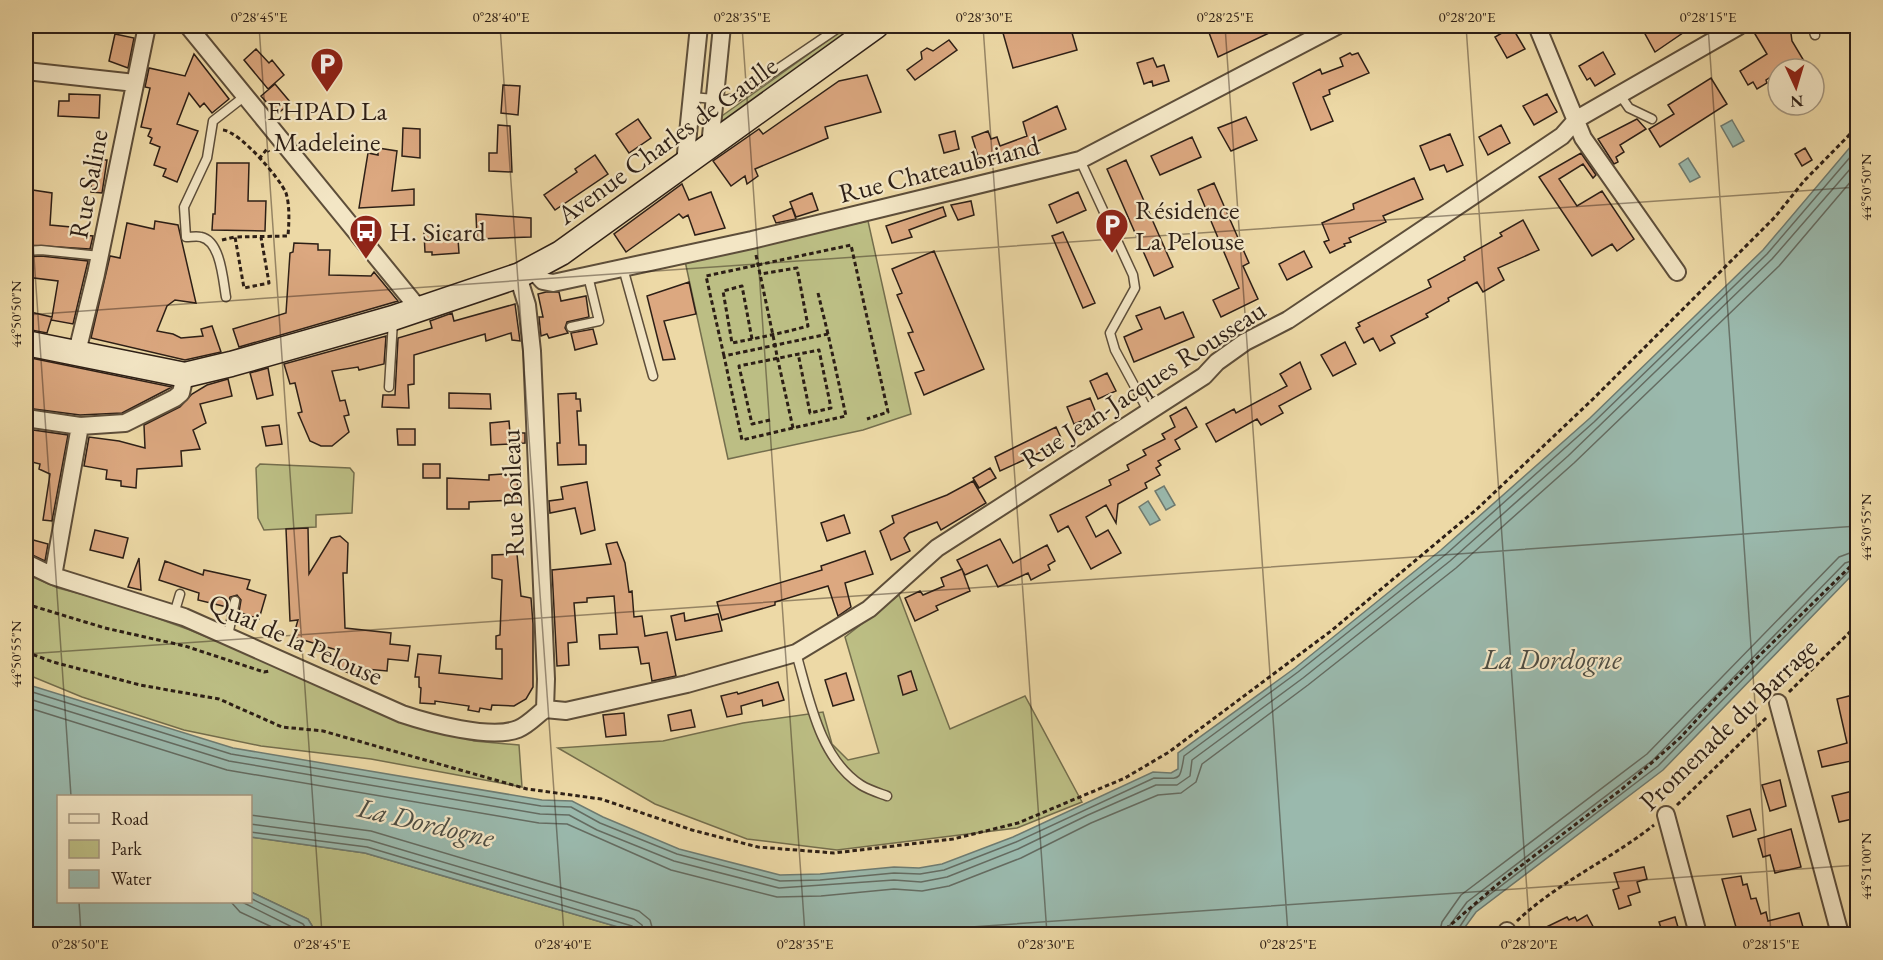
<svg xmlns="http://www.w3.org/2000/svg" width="1883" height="960" viewBox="0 0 1883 960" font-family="'EB Garamond',serif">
<rect width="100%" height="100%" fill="#edd9a6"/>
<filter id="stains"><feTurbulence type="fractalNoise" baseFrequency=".00333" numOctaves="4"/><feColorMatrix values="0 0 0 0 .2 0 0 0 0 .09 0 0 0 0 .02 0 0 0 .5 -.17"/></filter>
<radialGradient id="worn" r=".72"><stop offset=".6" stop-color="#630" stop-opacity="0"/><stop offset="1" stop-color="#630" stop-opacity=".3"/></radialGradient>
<path fill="#bcbe84" stroke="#746e4d" stroke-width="1.5" d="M848 26H860L720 125 719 118Z
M868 221 911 414 863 430 728 459 685 261Z
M260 464 350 468 354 473 352 513 316 515V527L264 530 258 518 256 468Z
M26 574 58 588 115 603 190 630 327 687 374 710 474 741 519 745 522 787 371 759 261 746 184 730 82 697 26 674Z
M899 595 950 729 1025 696 1082 802 1017 828 837 850 747 839 655 804 558 748 663 741 743 723 823 712 832 744 848 760 879 753 845 637Z
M250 837 365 853 642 934H317L308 919 251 892Z"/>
<path fill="#9ab9ad" stroke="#6e7b71" stroke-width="1.5" d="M1732 120 1744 141 1733 147 1721 126Z
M1857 139V570L1663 770 1476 912 1460 934H642L365 853 251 837 250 796H58V902H250L251 892 308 919 317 934H26V684L233 748 542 800 572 801 603 817 679 849 780 875 820 874 894 867 919 868 942 864 1013 837 1153 772 1171 773 1178 769V753L1295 668 1441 550 1590 418 1763 250Z
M1688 158 1700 177 1690 182 1679 164Z
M1164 486 1175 505 1166 510 1155 491Z
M1148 501 1160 520 1150 525 1139 507Z"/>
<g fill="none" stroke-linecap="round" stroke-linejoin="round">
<path stroke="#646c62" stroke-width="1.5" d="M26 690 231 754 541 806 571 807 600 823 677 854 780 881 820 880 894 873 920 874 944 870 1016 842 1154 778C1180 778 1180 783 1184 756L1298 672 1445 555 1594 422 1767 254 1858 148
M26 698 229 761 540 814 569 815 597 830 674 861 779 888 894 880 921 882 947 877 1018 849 1088 815 1156 785H1177L1190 776 1192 760 1303 678 1450 561 1568 456 1772 259 1858 160
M26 707 227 770 539 823 567 824 671 870 777 897 821 896 894 889 922 891 949 886 1021 858 1091 823 1158 795 1181 793 1196 782 1202 764 1308 685 1456 568 1574 463 1779 266 1858 173
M250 815 371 831 639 911 650 920 654 934
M250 824 369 840 634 919 642 925 645 934
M250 832 367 847 632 926 637 934
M250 898 303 924 310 934
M231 902 240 912 287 934
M242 902 298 930 301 934
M1439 934 1442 922 1461 895 1647 754 1839 557 1858 550
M1448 934 1450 925 1467 902 1653 760 1845 563 1858 559
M1455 934 1472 908 1658 766 1851 569 1858 567"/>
</g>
<path fill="#dca880" stroke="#2d1f16" stroke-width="1.5" d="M1001 26H1070L1077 50 1013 68Z
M1217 26H1284L1218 57 1208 30Z
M1656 26H1693L1655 52 1644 32Z
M1758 26H1790L1792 41 1804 61 1790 69H1778V72L1766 80 1767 83 1757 89 1753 82 1748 85 1740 71 1767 54 1752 29Z
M1512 27 1525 49 1507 58 1495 37Z
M115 34 134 38 128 68 109 61Z
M949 40 957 50 915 80 907 70 922 59 921 52 927 48 933 51Z
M256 49 269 63 272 60 284 75 268 89 244 60Z
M1603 52 1615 74 1595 86 1590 78 1587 80 1579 66Z
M1350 53 1352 55 1358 53 1369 73 1329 90 1330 94 1323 97 1333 121 1311 130 1293 83 1320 69 1322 74 1343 66 1340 58Z
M194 54 229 99 212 113 204 103 200 107 189 93 177 124 198 131 177 182 163 176 166 169 154 165 160 147 150 143 152 138 148 136 151 129 141 127 150 88 145 87 149 68 185 76Z
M1153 58 1157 67 1164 65 1169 81 1153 86 1152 81 1144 84 1137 63Z
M867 75 881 112 825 127 828 138 755 169 758 176 747 184 745 176 731 186 713 161 759 129 763 134 839 81Z
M1711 78 1727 104 1660 147 1649 129 1674 114 1668 105Z
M275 84 291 103 277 114 261 96Z
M503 85 520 86 518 115 501 113Z
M69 94 100 95 99 118 58 116 59 101H69Z
M1547 94 1557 112 1534 125 1523 106Z
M1057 106 1066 129 1033 143 1036 152 1015 160 1012 153 980 163 972 137 988 131 991 139 997 137 1000 146 1027 136 1023 122Z
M1246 117 1257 140 1231 151 1218 128Z
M638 119 651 138 629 153 616 134Z
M1637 119 1646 129 1620 145 1624 152 1616 157 1618 162 1614 164 1598 139Z
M498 125 510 126 512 172 489 171V153H497Z
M1501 125 1510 143 1488 155 1479 137Z
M403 128 420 129V158L402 156Z
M955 131 959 149 944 153 939 135Z
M1450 134 1463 165 1447 172 1444 165 1430 170 1420 146Z
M1192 137 1201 157 1160 175 1151 156Z
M378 148 397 151 392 191 414 189V205L359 208 368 153 378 155Z
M1805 148 1812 160 1802 166 1795 154Z
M1581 153 1596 175 1593 178 1583 164 1559 179 1577 206 1602 191 1634 239 1617 251 1612 244 1592 256 1539 177Z
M595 155 608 174 555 210 544 195 577 172 575 169Z
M93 160H107L102 193 91 192Z
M1126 160 1173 267 1154 276 1107 169Z
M217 163H249L248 201H266L265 231 212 230 213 214H215Z
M1414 178 1423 199 1383 216 1386 222 1349 238 1351 242 1344 244 1345 246 1330 253 1324 242 1329 240 1322 223 1354 209 1353 204Z
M1214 183 1249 263 1243 266 1258 299 1221 317 1213 300 1239 288 1198 190Z
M682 184 689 200 711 192 725 228 695 235 688 215 683 218 679 214 626 252 614 234Z
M26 189 52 193 50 225 82 228V235L93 236 90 249 26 245Z
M1078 192 1086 210 1057 223 1049 205Z
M812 193 818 210 796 217 790 202Z
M971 201 974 215 958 220 951 205Z
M943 207 946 216 909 230 912 237 892 243 886 226Z
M792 208 796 219 776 223 773 216Z
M476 214 531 218V237L477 239Z
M1523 220 1539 250 1498 268 1504 280 1483 292 1477 282 1448 298 1449 301 1426 314 1428 317 1391 336 1395 343 1380 351 1373 338 1364 343 1356 328 1360 326 1358 323 1431 287 1428 280 1465 260 1464 257 1502 236 1500 233Z
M155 221 178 225 196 303 175 300 167 306 157 331 173 334 181 338 203 336 201 329 212 326 221 352 185 360 91 338 110 256 120 258 127 223 154 229Z
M449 232V239H458L459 253 432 255V252H425L424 233Z
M1063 232 1095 303 1083 308 1052 236Z
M294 243 318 244V250H330L329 275 371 276 374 272 398 301 239 347 233 329 286 313 290 253 293 252Z
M934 251 984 369 924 395 915 373 924 370 908 333 913 332 897 295 902 293 892 269Z
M1304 251 1312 267 1287 280 1279 264Z
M41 256 88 261 73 324 51 320 52 317 47 333 26 329V311L52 317 58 281 26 277V257Z
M689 282 696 314 664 321 675 359 663 360 647 296Z
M546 292H559L561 301 586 296 589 317 567 322 565 328 568 333 549 338 547 334 541 336 539 317H543L538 294Z
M515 304 520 341 512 340 511 333 486 341 485 334 414 355V384L408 385 409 408 382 407 383 395H395L398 338 432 328 430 321 452 313 454 321Z
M1160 307 1165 319 1183 312 1194 337 1134 362 1124 337 1142 329 1136 316Z
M593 329 597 344 575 350 571 333Z
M386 336 384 364 359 370 358 367 332 371 340 401 345 400 349 415 344 416 349 432 332 446H321L310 441 298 413 302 412 295 383 290 384 284 364Z
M1345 342 1356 364 1333 376 1321 355Z
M26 357 172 387 122 413 80 415 26 408 28 368Z
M1300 362 1311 389 1279 406 1283 413 1261 425 1257 419 1216 442 1206 424 1234 409 1236 413 1287 386 1280 374Z
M268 368 273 395 257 399 250 373Z
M1107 373 1116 391 1098 399 1090 381Z
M228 379 232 396 200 404 206 423 193 430 200 449 181 451 182 466 137 469 136 488 121 486V481L106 479 107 470 84 466 89 437 119 441 145 448 144 425 180 407 192 394 207 385Z
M449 393 490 394 491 409 449 408Z
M576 393V399H580L581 411H577L579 445H586V464L558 465 557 443H560L558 394Z
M1090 398 1097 415 1074 424 1067 407Z
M1186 407 1197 427 1175 440 1180 449 1158 461 1161 465 1156 468 1160 475 1145 483 1147 488 1118 504 1116 523 1106 505 1086 517 1096 537 1108 530 1121 553 1091 569 1068 526 1058 532 1050 515 1111 485 1109 480 1129 470 1127 465 1146 455 1143 450 1165 439 1162 434 1175 427 1170 416Z
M509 421 510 433H525V443L491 445 490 423Z
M279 425 282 444 266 446 262 427Z
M1056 427 1063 442 1000 471 995 457Z
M26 429 68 435 52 521 43 520 50 474 39 469 40 464 28 461 30 453 26 452Z
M397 429H415V445H398Z
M423 464H440V478H423Z
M990 468 996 478 979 488 973 478Z
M517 473 518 500 469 502V509H447V478L489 480V475Z
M973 481 986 503 941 530 937 522 909 533 904 538 910 551 891 560 880 531 894 523 892 516 947 495Z
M587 482 595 530 581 534 575 508 550 513 549 501 563 499 561 487Z
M844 515 850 533 827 541 821 523Z
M308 528 309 574 331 538 340 536 348 543 347 573H343L345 628 391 633 390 644 410 646 408 661 388 659 387 671 366 669 361 678 332 666 337 650 293 637 298 620 290 621 286 529Z
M95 530 128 538 123 558 90 550Z
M26 538 48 544 45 561 26 552Z
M1000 539 1013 563 1047 545 1055 561 1048 565 1050 570 1031 580 1028 573 998 587 987 565 965 575 957 560Z
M617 542 625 563 629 592 632 591 634 617 642 616 645 636 667 632 676 676 652 681 649 663 641 664 638 647 600 649 599 635 617 634 614 596 587 598V602L574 603 577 642 568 643 569 665 557 666 552 570 611 564 606 544Z
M865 551 873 574 845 583 851 607 838 616 828 586 775 602V605L722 620 717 602 822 570 821 566Z
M517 554 521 596 531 598 533 624V687L526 699 514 706 492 705 491 710 480 708 479 712 468 710 469 706 435 701V704L420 703 421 688 419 687V677H415L418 654 441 656 439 673 502 679V649H496V636L500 635 502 580 492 578V555Z
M139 558 141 590 128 587Z
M165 561 203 575 204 570 250 580 247 589 266 595 259 619 239 612 241 600 237 595 230 597 227 607 198 600 199 593 159 580Z
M962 569 970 591 936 606 938 610 915 621 905 598 920 591 923 595 944 586 941 578Z
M684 613 685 621 718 614 722 631 676 640 671 616Z
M911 671 917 690 903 695 898 676Z
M846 673 854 700 833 706 825 680Z
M778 682 784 700 763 706 762 700 741 706 742 714 727 717 721 696 737 692 738 694Z
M1853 695 1857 714V767H1853L1851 761 1822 767 1818 751 1847 743 1837 699Z
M691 710 695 727 671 731 668 715Z
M624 713 626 735 606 737 603 715Z
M1780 780 1786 806 1770 811 1762 785Z
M1853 791 1857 818 1839 822 1832 796Z
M1750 809 1756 830 1733 837 1727 816Z
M1791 829 1801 867 1775 873 1770 855 1763 857 1758 839Z
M1644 867 1647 879 1637 882 1640 892 1628 896 1631 905 1619 909 1613 890 1619 888 1614 873Z
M1741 876 1743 885 1747 884 1751 899 1756 898 1761 914 1766 912 1768 921 1799 913 1805 934H1738L1722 879Z
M1587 915 1597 934H1532L1567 917 1569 920 1575 917 1577 921Z
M1675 917 1680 934H1663L1659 922Z"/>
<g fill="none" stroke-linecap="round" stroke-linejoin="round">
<g stroke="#5d4e3a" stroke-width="11">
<path id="service" d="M1812 26 1815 35
M1620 95 1629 108 1652 119
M692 97 725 100 735 98 841 26
M1080 160 1133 275 1135 288 1110 333 1115 350 1148 411
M26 251 41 250 100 256
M623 268 653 376
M226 297C223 281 221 241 201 237 197 236 191 237 186 237L184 207 207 158 213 121 245 96
M571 327 599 321 588 276
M389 387 393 321
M174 614 180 594
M228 636 235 601
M796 653C809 697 819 758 861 785 869 790 879 793 887 796"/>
</g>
<g stroke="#5d4e3a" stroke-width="20">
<path id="minor" d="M188 26 419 309
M1537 26 1583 138 1677 272
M26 71 135 83
M710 146 722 26
M685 163 699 26
M532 269 543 281 553 283 752 240 1080 160 1337 26
M518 276 527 305 532 351 546 679 545 709
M77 352 96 274 147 26
M26 418 80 426 125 423 175 398 181 393 185 375
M26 563 53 576 184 617 402 714C429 723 491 740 518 729 528 725 537 715 545 709
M53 576 80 426
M1778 703 1840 934
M545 709 566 711 687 684 796 653 869 609 937 548 1204 376 1217 362 1245 342 1288 320 1562 136 1577 119 1739 26
M1666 815 1698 934
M1507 931V934"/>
</g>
<g stroke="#2d1f16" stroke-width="27">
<path id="secondary" d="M26 343 185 375 231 364 393 318 520 275 561 253 876 26"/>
</g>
<path stroke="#2d1f16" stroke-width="3" stroke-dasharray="4.5 3" stroke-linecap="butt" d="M223 130C240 132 279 177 286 193 290 206 289 223 288 236L235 237 244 288 269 283 261 237
M259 159 267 149 269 152
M222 240 235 237
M756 255 775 345 777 356 793 428 846 416 828 334 724 356 742 440 793 428
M818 293 828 334
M752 339 742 286 723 291 732 343C757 338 783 333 808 326L797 268 760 274
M724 356 706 276 851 245 888 412 867 419
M770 420 752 424 739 366 819 350 831 408 810 413 798 353
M26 604 105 628 185 646 264 672 269 671
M26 652 53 662 140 685 219 699 282 727 323 731 527 789 601 799 692 830 758 847 834 853 953 839 1018 823 1125 778 1169 752 1331 631 1477 509 1593 399 1775 217 1804 181 1858 126
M1789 692 1858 624
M1677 805 1767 717
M1517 921C1558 882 1610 860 1654 825
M1440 934 1505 878 1622 789 1681 737 1718 696 1858 559"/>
<use href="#service" stroke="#f3e6c5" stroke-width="8"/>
<use href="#minor" stroke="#f3e6c5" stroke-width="16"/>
<use href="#secondary" stroke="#f3e6c5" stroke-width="24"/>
</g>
<path fill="none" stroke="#2d1f16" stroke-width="1.5" stroke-opacity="0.45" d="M259 26 322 934M500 26 564 934M742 26 805 934M983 26 1047 934M1225 26 1288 934M1466 26 1530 934M1708 26 1771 934M26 141 71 796M26 315 1858 187M26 654 1858 526M79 902 81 934M870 934 1858 865"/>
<defs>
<g id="parking-pin" transform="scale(1.725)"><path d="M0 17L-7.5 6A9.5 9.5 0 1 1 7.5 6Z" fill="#8f2418" stroke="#f3e6c5"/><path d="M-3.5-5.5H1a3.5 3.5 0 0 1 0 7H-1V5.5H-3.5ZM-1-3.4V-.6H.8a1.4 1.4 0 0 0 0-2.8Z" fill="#fff"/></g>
<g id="bus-pin" transform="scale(1.725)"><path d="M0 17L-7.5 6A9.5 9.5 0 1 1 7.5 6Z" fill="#8f2418" stroke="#f3e6c5"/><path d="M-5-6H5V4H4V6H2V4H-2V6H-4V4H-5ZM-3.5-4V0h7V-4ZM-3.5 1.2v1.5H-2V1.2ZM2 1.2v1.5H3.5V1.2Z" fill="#fff"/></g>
</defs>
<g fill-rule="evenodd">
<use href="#parking-pin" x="327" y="64"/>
<use href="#parking-pin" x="1112" y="225"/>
<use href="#bus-pin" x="366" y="231"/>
</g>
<g text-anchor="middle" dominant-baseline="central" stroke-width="4.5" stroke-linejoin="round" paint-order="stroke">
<g font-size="27" fill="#2d1f16" stroke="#f3e6c5" text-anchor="start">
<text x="327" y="110" text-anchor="middle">EHPAD La<tspan x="327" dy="31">Madeleine</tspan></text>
<text x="1135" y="209">Résidence<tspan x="1135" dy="31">La Pelouse</tspan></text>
<text x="389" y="231">H. Sicard</text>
</g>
<g font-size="27" fill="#2d1f16" stroke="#f3e6c5">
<text transform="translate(667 140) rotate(-36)">Avenue Charles de Gaulle</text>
<text transform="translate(939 169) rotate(-14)">Rue Chateaubriand</text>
<text transform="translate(88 184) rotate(-79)">Rue Saline</text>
<text transform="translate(1143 384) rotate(-33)">Rue Jean-Jacques Rousseau</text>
<text transform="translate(512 493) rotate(-92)">Rue Boileau</text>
<text transform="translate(296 639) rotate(24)">Quai de la Pelouse</text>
<text transform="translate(1728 724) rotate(-44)">Promenade du Barrage</text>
</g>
<g font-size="28" font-style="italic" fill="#4e4d43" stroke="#f3e6c5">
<text x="1552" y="659">La Dordogne</text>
<text transform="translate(426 822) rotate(13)">La Dordogne</text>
</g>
</g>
<rect width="1883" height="960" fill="none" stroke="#edd9a6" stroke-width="66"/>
<rect x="57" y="795" width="195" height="108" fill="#f3e6c5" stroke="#a4967f" stroke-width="1.5"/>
<rect x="69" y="814" width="30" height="9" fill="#f3e6c5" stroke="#a4967f" stroke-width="1.5"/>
<text x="111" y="825" font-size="18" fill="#2d1f16">Road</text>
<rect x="69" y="840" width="30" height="18" fill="#bcbe84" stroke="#a4967f" stroke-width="1.5"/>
<text x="111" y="855" font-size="18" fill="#2d1f16">Park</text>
<rect x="69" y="870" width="30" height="18" fill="#9ab9ad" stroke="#a4967f" stroke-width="1.5"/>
<text x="111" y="885" font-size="18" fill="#2d1f16">Water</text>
<g transform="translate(1796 87) rotate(176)"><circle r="28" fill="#f3e6c5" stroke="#a4967f" stroke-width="1.5"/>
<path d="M0-4.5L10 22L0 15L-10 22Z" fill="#8f2418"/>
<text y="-9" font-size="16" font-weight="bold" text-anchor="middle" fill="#2d1f16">N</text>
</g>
<rect x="33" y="33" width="1817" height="894" fill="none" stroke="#2d1f16" stroke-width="2"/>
<g font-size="15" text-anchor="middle" fill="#2d1f16">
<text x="259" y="22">0°28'45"E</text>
<text x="501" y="22">0°28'40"E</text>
<text x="742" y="22">0°28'35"E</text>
<text x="984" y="22">0°28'30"E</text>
<text x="1225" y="22">0°28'25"E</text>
<text x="1467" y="22">0°28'20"E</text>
<text x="1708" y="22">0°28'15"E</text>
<text transform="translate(1866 187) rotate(-90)" y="5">44°50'50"N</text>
<text transform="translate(16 314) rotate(-90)" y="5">44°50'50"N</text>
<text transform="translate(1866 527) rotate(-90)" y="5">44°50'55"N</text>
<text transform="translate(16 654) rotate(-90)" y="5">44°50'55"N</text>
<text transform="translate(1866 866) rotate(-90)" y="5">44°51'00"N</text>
<text x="80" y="949">0°28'50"E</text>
<text x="322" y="949">0°28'45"E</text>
<text x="563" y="949">0°28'40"E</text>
<text x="805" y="949">0°28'35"E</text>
<text x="1046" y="949">0°28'30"E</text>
<text x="1288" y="949">0°28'25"E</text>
<text x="1529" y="949">0°28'20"E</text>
<text x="1771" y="949">0°28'15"E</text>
</g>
<rect width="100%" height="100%" filter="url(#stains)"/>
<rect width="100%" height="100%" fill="url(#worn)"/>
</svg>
